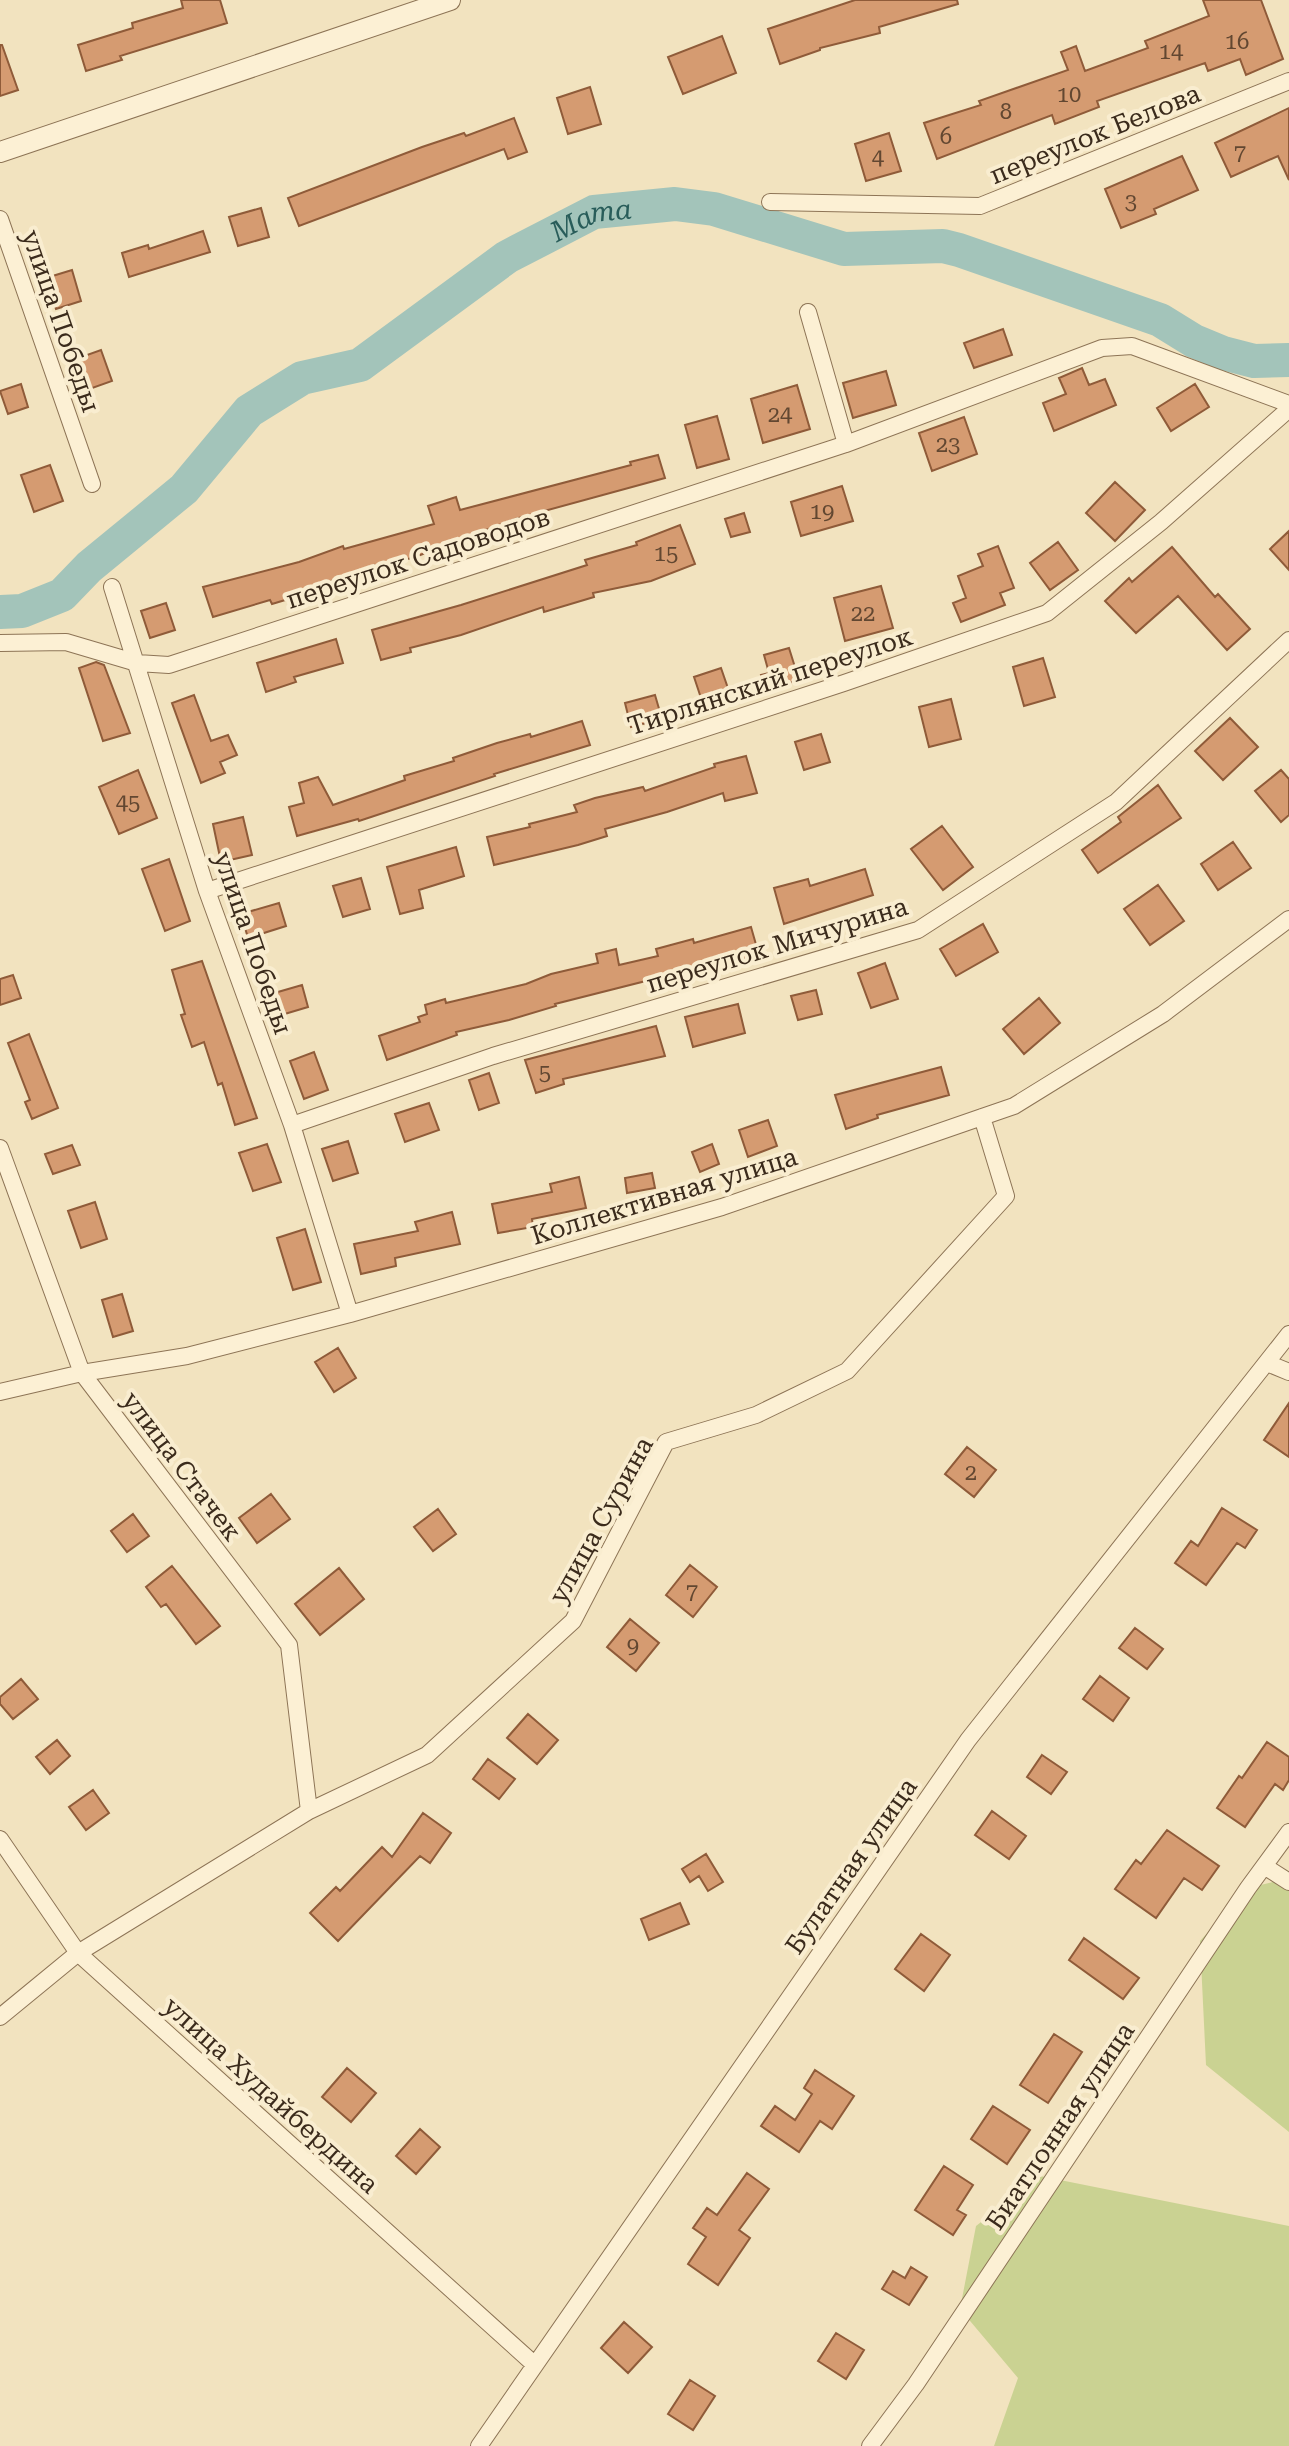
<svg xmlns="http://www.w3.org/2000/svg" width="1289" height="2446" viewBox="0 0 1289 2446" font-family="'Roboto Serif',serif">
<rect width="100%" height="100%" fill="#f2e3bf"/>
<path fill="#cad292" d="M1289 1878V2132L1206 2065 1200 1941 1248 1888Z
M1040 2176 1289 2226V2446H994L1018 2378 960 2309 976 2226Z"/>
<g fill="none" stroke-linecap="round" stroke-linejoin="round">
<path stroke="#a3c4ba" stroke-width="34" id="s1" d="M0 612 22 611 62 595 89 567 184 489 249 411 302 378 360 365 507 257 594 212 675 204 714 209 844 249 943 246 959 250 1160 320 1194 341 1223 353 1254 361 1289 360"/>
</g>
<path fill="#d59b71" stroke="#8f5b39" stroke-width="2" d="M181 0H220L227 23 120 56 122 60 86 71 78 45 133 28 132 23 183 8Z
M855 0H957L958 4 879 27 880 33 820 48V50L780 64 768 29Z
M1203 0H1261L1283 59 1246 75 1240 59 1208 71 1205 63 1097 101 1099 107 1055 124 1052 115 937 159 924 123 981 105 979 101 1068 70 1061 52 1076 46 1085 71 1148 48 1145 41 1209 16Z
M722 36 736 73 683 94 668 57Z
M0 45H2L18 90 0 96Z
M590 87 601 124 568 134 557 98Z
M1289 108V180L1278 156 1231 177 1215 143Z
M514 118 527 152 508 159 504 149 299 226 288 198 422 147 464 133 466 136Z
M889 133 901 171 866 181 855 144Z
M1182 156 1198 190 1154 209 1156 214 1121 228 1105 189Z
M261 208 269 237 238 246 229 217Z
M203 231 210 252 129 277 122 253 148 245 149 249Z
M72 270 81 301 56 309 46 278Z
M1003 329 1012 355 974 368 964 343Z
M101 350 112 381 81 392 70 361Z
M1082 368 1089 385 1105 379 1116 405 1054 431 1043 403 1066 394 1059 378Z
M886 371 896 405 853 418 843 383Z
M21 384 28 407 8 414 0 391Z
M1195 384 1209 407 1171 431 1157 408Z
M797 385 810 429 763 443 751 399Z
M717 416 729 459 697 468 685 425Z
M964 417 977 454 932 471 919 433Z
M658 455 665 478 515 519 415 557 375 568 374 565 304 591 305 594 272 604 270 600 213 617 203 587 299 562 343 546 344 549 434 524 428 506 456 497 460 510 631 465 630 462Z
M50 465 63 501 34 512 21 475Z
M1115 482 1145 510 1115 541 1086 513Z
M842 486 853 521 801 536 791 502Z
M744 513 750 532 731 537 725 519Z
M680 525 695 564 651 581 593 593 594 597 544 612 543 607 461 635 410 648 411 652 381 660 372 630 461 605 587 565 585 560 637 545 636 542Z
M1289 531V570L1270 549Z
M1058 542 1078 570 1050 590 1030 563Z
M998 546 1014 588 1000 593 1005 605 961 622 953 603 966 598 958 576 983 566 978 554Z
M1172 547 1215 597 1218 594 1250 629 1227 650 1178 596 1136 633 1105 601 1129 578 1132 582Z
M881 586 893 628 845 641 834 598Z
M166 603 175 630 150 638 141 611Z
M336 639 343 663 294 677 296 682 266 692 257 663Z
M789 648 799 680 765 690 761 675 769 673 764 655Z
M1043 658 1055 697 1024 706 1013 667Z
M96 662 104 665 130 733 103 741 79 668Z
M721 668 732 700 705 710 694 677Z
M194 695 211 741 228 735 237 755 220 762 225 773 201 783 172 703Z
M655 695 662 719 631 727 625 703Z
M951 699 961 739 929 747 919 707Z
M1230 718 1258 747 1223 780 1195 751Z
M582 721 590 745 494 774 495 776 359 821 358 819 297 836 289 807 304 803 299 783 318 777 333 805 405 780 404 776 454 761 453 758 497 743 530 734 531 737Z
M821 734 830 762 804 770 795 742Z
M746 756 757 793 725 801 723 793 667 812 605 829 607 836 578 845 494 865 487 837 530 827 529 824 577 812 574 805 595 798 643 787 645 791 715 767 714 764Z
M138 770 157 818 119 834 99 787Z
M1281 770 1289 779V815L1281 822 1255 791Z
M1158 785 1181 818 1098 873 1082 850 1121 822 1118 817Z
M243 817 252 855 221 862 213 824Z
M942 826 973 867 943 890 911 849Z
M1233 842 1251 868 1218 890 1201 864Z
M456 847 464 876 419 890 423 908 400 914 387 867Z
M169 859 190 921 165 931 142 869Z
M865 869 873 895 784 924 774 888 808 879 810 886Z
M361 878 370 909 343 917 333 886Z
M1158 885 1184 921 1150 945 1124 909Z
M279 903 286 926 248 938 241 914Z
M983 924 998 952 956 976 940 949Z
M751 927 759 955 722 965 721 962 555 1004 556 1006 509 1020 456 1032 457 1035 387 1060 379 1036 420 1022 418 1017 427 1014 425 1005 445 999 446 1003 526 984 551 974 598 963 596 954 616 949 619 965 658 956 656 949 693 939 694 943Z
M202 961 257 1118 235 1125 222 1083 218 1085 204 1042 192 1047 181 1015 185 1014 172 970Z
M885 963 898 999 871 1008 858 973Z
M13 975 21 998 0 1005V979Z
M302 985 308 1007 278 1016 271 994Z
M816 990 822 1014 798 1020 791 996Z
M1039 998 1060 1023 1024 1054 1003 1029Z
M738 1004 745 1033 693 1047 685 1017Z
M656 1026 665 1056 563 1079 564 1084 536 1093 525 1060Z
M29 1034 58 1108 32 1119 25 1102 30 1100 8 1043Z
M314 1052 328 1090 304 1099 290 1061Z
M941 1067 949 1095 877 1115 878 1118 846 1129 835 1095Z
M489 1073 499 1103 479 1110 469 1080Z
M429 1103 439 1130 405 1142 395 1114Z
M768 1120 777 1146 748 1157 739 1130Z
M348 1141 358 1173 333 1181 322 1149Z
M267 1144 281 1182 253 1191 239 1153Z
M712 1144 719 1164 700 1172 692 1152Z
M72 1145 80 1165 53 1174 45 1154Z
M652 1173 655 1188 627 1193 625 1178Z
M579 1177 586 1208 532 1219 533 1227 498 1233 492 1204 552 1192 550 1184Z
M95 1202 107 1239 81 1248 68 1211Z
M452 1212 460 1244 395 1258 396 1266 361 1274 354 1244 418 1231 415 1222Z
M305 1229 321 1282 293 1290 277 1238Z
M122 1294 133 1331 113 1337 102 1300Z
M338 1348 356 1378 334 1392 315 1362Z
M1289 1403V1457L1264 1440Z
M967 1447 996 1470 974 1497 945 1474Z
M271 1494 290 1519 257 1543 239 1518Z
M1222 1508 1257 1530 1245 1548 1237 1543 1206 1585 1175 1563 1191 1541 1198 1546Z
M438 1509 456 1534 433 1551 414 1527Z
M133 1514 149 1536 127 1552 111 1531Z
M690 1565 717 1587 693 1617 666 1595Z
M172 1566 220 1626 196 1644 166 1604 161 1607 146 1587Z
M339 1568 364 1599 320 1635 295 1604Z
M630 1619 659 1643 636 1671 607 1647Z
M1135 1628 1163 1649 1147 1669 1119 1648Z
M1100 1676 1129 1698 1113 1721 1083 1699Z
M21 1679 38 1699 13 1719 0 1704V1697Z
M528 1714 558 1740 537 1764 507 1738Z
M57 1740 70 1756 50 1774 36 1757Z
M1267 1742 1289 1757V1780L1283 1790 1275 1784 1245 1827 1217 1808 1239 1776 1242 1778Z
M1042 1755 1067 1772 1051 1794 1027 1777Z
M488 1759 515 1779 499 1799 473 1779Z
M93 1790 109 1813 86 1830 69 1807Z
M992 1811 1026 1836 1009 1859 975 1835Z
M423 1813 451 1833 430 1863 420 1856 338 1941 310 1913 336 1887 340 1891 382 1847 392 1857Z
M1167 1830 1219 1866 1202 1890 1184 1878 1156 1918 1115 1889 1136 1860 1141 1864Z
M706 1854 723 1882 708 1891 699 1876 690 1882 682 1869Z
M680 1903 689 1924 649 1940 641 1919Z
M921 1934 950 1955 924 1991 895 1969Z
M1084 1938 1139 1978 1123 1999 1069 1960Z
M1054 2034 1082 2052 1048 2103 1020 2085Z
M347 2068 376 2093 351 2122 322 2097Z
M815 2070 854 2096 832 2129 820 2121 799 2152 761 2126 775 2106 795 2120 812 2094 804 2088Z
M993 2106 1030 2130 1007 2164 971 2139Z
M420 2129 440 2147 416 2174 396 2156Z
M944 2166 973 2185 957 2210 966 2215 953 2235 915 2210Z
M747 2173 769 2189 739 2230 750 2238 718 2285 688 2264 706 2237 693 2228 707 2208 717 2215Z
M911 2267 927 2277 909 2305 882 2289 893 2271 905 2278Z
M624 2322 652 2347 628 2373 601 2348Z
M836 2333 864 2350 846 2379 818 2361Z
M690 2380 715 2396 693 2430 668 2414Z"/>
<g fill="none" stroke-linecap="round" stroke-linejoin="round">
<g stroke="#8d7456" stroke-width="18">
<path id="minor" d="M770 202 980 206 1289 81
M0 219 92 484
M808 312 846 444
M112 587 207 891 292 1125 350 1314
M0 643 66 642 137 663 169 665 846 444 1102 348 1132 346 1289 404
M207 891 844 683 1047 613 1161 522 1289 409
M292 1125 493 1056 918 930 1116 802 1289 640
M0 1148 82 1373 289 1645 309 1811
M1267 1363 1289 1372
M0 1392 82 1373 187 1356 350 1314 722 1207 982 1117 1014 1106 1163 1014 1289 919
M0 1839 78 1953 535 2365
M1264 1866 1289 1882
M0 2017 78 1953 309 1811 427 1755 573 1621 666 1442 756 1415 847 1371 1006 1196 982 1117
M479 2446 968 1740 1289 1334
M870 2446 916 2384 1248 1888 1289 1832"/>
</g>
<g stroke="#8d7456" stroke-width="22">
<path id="tertiary" d="M0 152 450 0"/>
</g>
<use href="#minor" stroke="#fcf0d4" stroke-width="16"/>
<use href="#tertiary" stroke="#fcf0d4" stroke-width="20"/>
</g>
<g text-anchor="middle" dominant-baseline="central" stroke-width="8" stroke-linejoin="round" paint-order="stroke">
<g font-size="22" fill="#624731">
<text x="1237" y="41">16</text>
<text x="1171" y="51">14</text>
<text x="1069" y="94">10</text>
<text x="1006" y="111">8</text>
<text x="946" y="136">6</text>
<text x="1240" y="152">7</text>
<text x="878" y="157">4</text>
<text x="1131" y="201">3</text>
<text x="780" y="414">24</text>
<text x="948" y="444">23</text>
<text x="822" y="511">19</text>
<text x="666" y="553">15</text>
<text x="863" y="613">22</text>
<text x="128" y="802">45</text>
<text x="545" y="1072">5</text>
<text x="971" y="1472">2</text>
<text x="692" y="1591">7</text>
<text x="633" y="1645">9</text>
</g>
<g font-size="26" fill="#3b2b1c" stroke="#f9edd0">
<text transform="translate(1095 134) rotate(-22)">переулок Белова</text>
<text transform="translate(61 321) rotate(71)">улица Победы</text>
<text transform="translate(418 558) rotate(-18)">переулок Садоводов</text>
<text transform="translate(770 681) rotate(-18)">Тирлянский переулок</text>
<text transform="translate(253 943) rotate(71)">улица Победы</text>
<text transform="translate(777 945) rotate(-17)">переулок Мичурина</text>
<text transform="translate(664 1196) rotate(-17)">Коллективная улица</text>
<text transform="translate(182 1466) rotate(53)">улица Стачек</text>
<text transform="translate(601 1520) rotate(-61)">улица Сурина</text>
<text transform="translate(851 1866) rotate(-55)">Булатная улица</text>
<text transform="translate(271 2095) rotate(42)">улица Худайбердина</text>
<text transform="translate(1060 2126) rotate(-56)">Биатлонная улица</text>
</g>
<g font-size="28" font-style="italic" fill="#295d5a" stroke="#f9edd0">
<text stroke="none"><textPath href="#s1" startOffset="726">Мата</textPath></text>
</g>
</g>
</svg>
